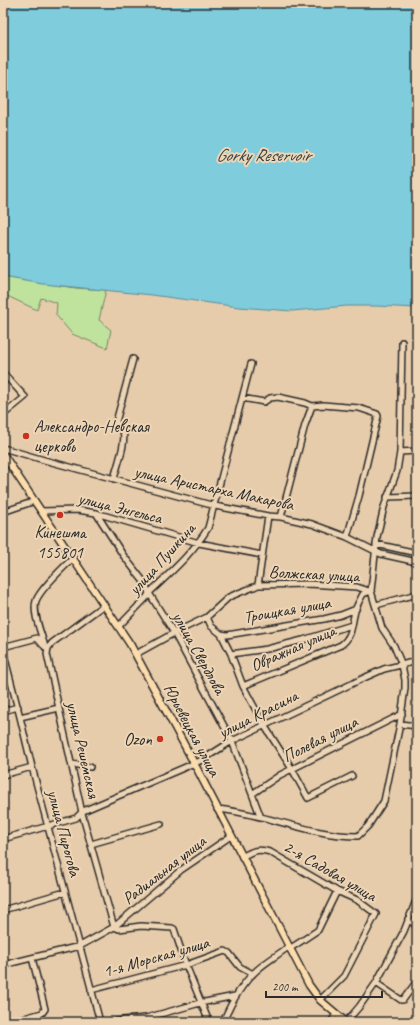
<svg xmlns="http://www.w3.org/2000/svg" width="420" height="1025" viewBox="0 0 420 1025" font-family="Caveat,sans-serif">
<rect width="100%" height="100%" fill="#e7ccab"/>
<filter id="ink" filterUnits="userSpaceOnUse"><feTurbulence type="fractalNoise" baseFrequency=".025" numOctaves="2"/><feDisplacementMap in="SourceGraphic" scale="8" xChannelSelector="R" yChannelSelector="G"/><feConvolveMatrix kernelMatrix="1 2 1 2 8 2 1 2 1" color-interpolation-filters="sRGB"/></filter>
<g filter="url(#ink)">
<path fill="#bfe29c" stroke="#758664" d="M3 277 75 288 106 290 99 320 111 330 107 348 72 334 56 315 57 303 41 298 37 310 3 294Z"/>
<path fill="#7eccdc" stroke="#5d8c95" d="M3 3H417V308L376 306H347L292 311 239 307 152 295 43 284 3 277Z"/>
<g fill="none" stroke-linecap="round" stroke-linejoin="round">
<g stroke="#2b2b2b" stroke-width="8">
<path id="minor" d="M3 373 25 397 3 415
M242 398 264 402 270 398 278 397 305 403 312 406 323 405 359 408 377 414 378 416 359 496 347 537
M3 448 44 460 215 506 268 516 281 517 312 524 347 537 381 554 417 562
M400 452 417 451
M114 479C116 469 127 441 123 432 121 428 118 427 116 422L133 359
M387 497 417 496
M41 511 78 510 96 513 199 543 262 555
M3 512 35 501
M96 513 123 555 144 582 149 593 174 633 232 741 260 815
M281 517 305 425 312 406
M376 544 417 553
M258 585 309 584 357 587 369 591
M104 605 52 643 48 648 47 654 83 817 114 927
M376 605 417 594
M207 617 211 626 221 634 231 654 243 686 264 725 292 769 308 798 352 776
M119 626 147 597 149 593C170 573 192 554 208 528L251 364
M221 634 227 635 324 619 341 615 356 609
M3 647 37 638 43 645
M45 647C42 635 32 613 36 601 40 589 63 568 73 558
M3 651 20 717 32 767 100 1022
M136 654 174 633 207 617 229 597 241 592 254 587 258 585 268 516
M231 654 267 649 303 640 352 625
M243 686 341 645C354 636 351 622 356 608 358 603 361 598 363 594L371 591
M3 711 18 707
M20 717 59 708
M400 724 417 726
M72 764 90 767
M3 775 32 767
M252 794 280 775 402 714
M217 809C265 813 310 836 358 836L368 826 384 801 400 724 405 688V680L402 665 394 646 382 628 371 591 377 537 384 507 397 471 400 452 402 342
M3 839 76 818 83 811 202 760 232 741 366 677 384 669 417 661
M91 844 161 824
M242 857C252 851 258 848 270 852L337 891 357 900 376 914 344 976 320 1000
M3 910 65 892
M408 919 417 926
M114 927 119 929 141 926 172 928 174 929 186 965 209 1022
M289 949 300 942 318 930 337 891
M3 965 80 946 114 927 181 870 231 836
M376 983 401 1000H403L417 981
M91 990 186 965 225 951 229 953 240 967 253 974
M10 1022 42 1013 45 1009 32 958
M115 1022 124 1020 146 1018 200 1003 235 996
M223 1022C231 1003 241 984 257 970 267 961 278 955 288 947
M331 1022 336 1014
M346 1022 359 1007 376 983 404 931 417 898"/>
</g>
<g stroke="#2b2b2b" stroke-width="9">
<path id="major" d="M3 454 130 644 194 763 309 985 320 1000 346 1022"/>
</g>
<use href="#minor" stroke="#edd5b5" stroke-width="5"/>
<use href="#major" stroke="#fcdcac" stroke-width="6"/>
</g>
</g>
<g fill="#c8321e" stroke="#edd5b5" stroke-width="1.5">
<circle cx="26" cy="436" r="4"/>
<circle cx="60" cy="515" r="4"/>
<circle cx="160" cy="739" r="4"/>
</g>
<g text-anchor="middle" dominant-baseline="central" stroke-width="4" stroke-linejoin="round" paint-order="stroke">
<g font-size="17" fill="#2b2b2b" stroke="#edd5b5" text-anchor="start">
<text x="34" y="426">Александро-Невская<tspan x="34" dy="20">церковь</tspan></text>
<text x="60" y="532" text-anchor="middle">Кинешма<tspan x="60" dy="20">155801</tspan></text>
<text x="152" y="739" text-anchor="end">Ozon</text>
</g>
<g font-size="17" fill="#2b2b2b" stroke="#edd5b5">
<text transform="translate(214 488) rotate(12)">улица Аристарха Макарова</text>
<text transform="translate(120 508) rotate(14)">улица Энгельса</text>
<text transform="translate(162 559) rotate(-48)">улица Пушкина</text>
<text transform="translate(314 574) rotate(3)">Волжская улица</text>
<text transform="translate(287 610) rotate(-10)">Троицкая улица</text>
<text transform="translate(293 648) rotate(-24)">Овражная улица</text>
<text transform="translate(199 653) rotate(61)">улица Свердлова</text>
<text transform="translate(258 714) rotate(-27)">улица Красина</text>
<text transform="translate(192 730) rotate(62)">Юрьевецкая улица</text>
<text transform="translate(320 739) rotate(-27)">Полевая улица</text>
<text transform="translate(83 750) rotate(77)">улица Решемская</text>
<text transform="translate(64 833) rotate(75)">улица Пирогова</text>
<text transform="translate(164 870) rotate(-38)">Радиальная улица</text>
<text transform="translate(330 871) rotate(30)">2-я Садовая улица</text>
<text transform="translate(156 957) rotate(-16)">1-я Морская улица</text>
</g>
<g font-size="18" font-style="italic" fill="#374346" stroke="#edd5b5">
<text x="263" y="155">Gorky Reservoir</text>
</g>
</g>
<rect width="420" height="1025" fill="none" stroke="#edd5b5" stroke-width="16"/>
<rect x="8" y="8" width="404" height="1009" fill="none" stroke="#2b2b2b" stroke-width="1.5" filter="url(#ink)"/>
<path d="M266 991v6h116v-6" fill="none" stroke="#2b2b2b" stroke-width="2"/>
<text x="272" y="991" font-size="12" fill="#2b2b2b" stroke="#edd5b5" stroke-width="3" paint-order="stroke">200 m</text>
</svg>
